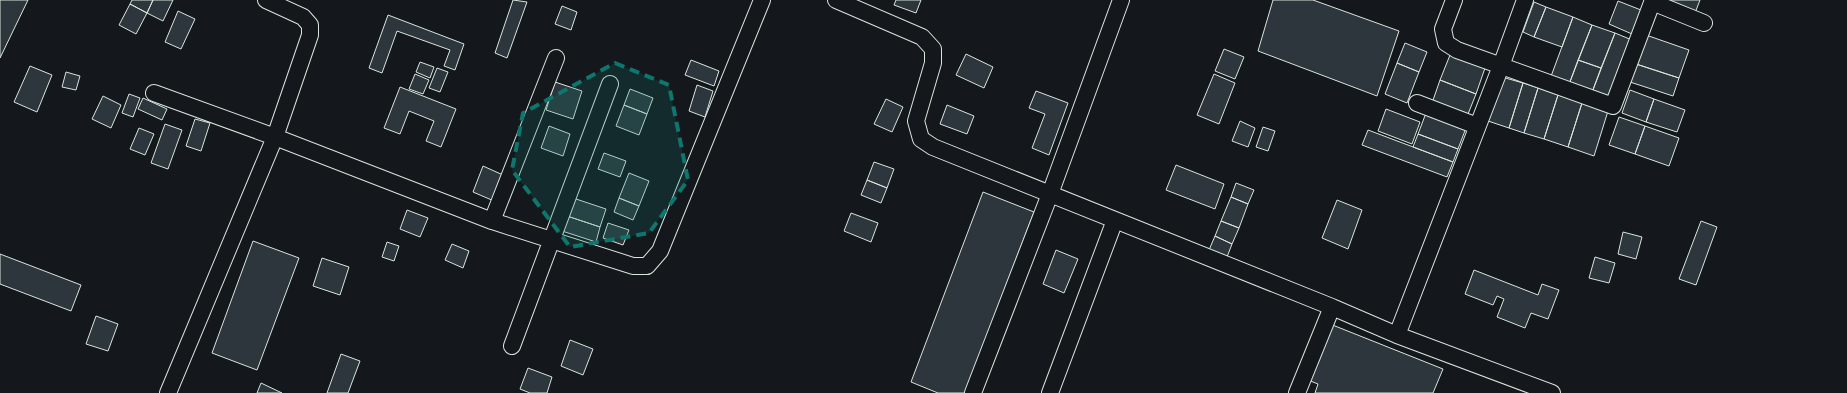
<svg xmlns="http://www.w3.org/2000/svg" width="1847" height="393" viewBox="0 0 1847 393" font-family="Poppins,sans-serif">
<rect width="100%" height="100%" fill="#14181c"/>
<path fill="#2c363c" stroke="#d8e6dc" d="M0 0H28L0 58Z
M132 0H153L147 13 130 4Z
M153 0H173L163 21 147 13Z
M513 0 527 2 507 58 495 53Z
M896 0H921L916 13 894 5Z
M1273 0H1313L1399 31 1377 96 1258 51Z
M1666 0H1700L1695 13Z
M1618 1 1641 10 1632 34 1609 24Z
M1534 2 1546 7 1534 37 1523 32Z
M130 4 147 13 136 34 119 25Z
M562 6 577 12 571 30 555 24Z
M1546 7 1573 17 1562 47 1534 37Z
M178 11 195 19 181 49 165 42Z
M388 15 464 44 455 70 444 66 450 50 397 31 382 73 369 68Z
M1573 17 1592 25 1568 87 1550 79Z
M1592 25 1615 33 1601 68 1578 60Z
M1615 33 1632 40 1608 102 1591 95Z
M1646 35 1689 50 1679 78 1636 64Z
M1405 43 1427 52 1419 72 1397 63Z
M1224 49 1244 57 1235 79 1215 71Z
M966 54 993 67 984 88 956 75Z
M1450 55 1485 68 1476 94 1440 80Z
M691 60 719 71 714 86 685 75Z
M1578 60 1601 68 1591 95 1568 87Z
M420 62 434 67 430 78 416 72Z
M1397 63 1419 72 1407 103 1385 94Z
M1636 64 1679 78 1673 96 1630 82Z
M30 66 52 75 37 112 14 102Z
M437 68 448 72 440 92 429 88Z
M66 72 80 76 76 90 62 87Z
M415 74 429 80 423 94 409 89Z
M1214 74 1235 83 1219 124 1197 115Z
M1502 77 1523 83 1509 128 1488 121Z
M1440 80 1476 94 1466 119 1431 106Z
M555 82 582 91 573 119 546 110Z
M1523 83 1538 88 1524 133 1509 128Z
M697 85 713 91 705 117 689 111Z
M400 87 456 109 441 147 426 141 434 121 409 111 400 134 384 128Z
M1538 88 1558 95 1544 139 1524 133Z
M630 89 653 98 647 114 624 105Z
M1630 90 1654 99 1646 122 1622 113Z
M1036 91 1068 103 1049 155 1032 148 1045 114 1029 108Z
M129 94 140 98 133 117 122 113Z
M1558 95 1582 103 1568 147 1544 139Z
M103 96 121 105 111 128 92 119Z
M143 98 167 109 162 120 138 109Z
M886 99 903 107 892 132 874 124Z
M1654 99 1685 110 1677 132 1646 122Z
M1582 103 1608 111 1594 156 1568 147Z
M624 105 647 114 639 135 616 126Z
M947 105 974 116 967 134 940 124Z
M1386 109 1420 122 1412 144 1378 131Z
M1426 113 1466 128 1458 149 1418 134Z
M1619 117 1645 126 1635 154 1609 145Z
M195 119 210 123 201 151 186 146Z
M1240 121 1255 128 1248 147 1232 141Z
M165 124 182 130 168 169 151 163Z
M549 126 570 134 563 156 541 148Z
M1645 126 1679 138 1669 166 1635 154Z
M1263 127 1275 131 1268 151 1256 147Z
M139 128 154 134 145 155 130 149Z
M1368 130 1453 162 1447 177 1362 145Z
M1418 134 1458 149 1453 162 1413 147Z
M604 153 626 161 620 177 598 169Z
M874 162 894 169 887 188 867 180Z
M1176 165 1224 184 1215 209 1166 190Z
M483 166 503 175 494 201 473 192Z
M629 173 649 181 639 206 619 198Z
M867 180 887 188 881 203 861 195Z
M1236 183 1254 190 1248 204 1231 197Z
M983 192 1034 212 965 393H938L911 382Z
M1231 197 1248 204 1239 228 1221 221Z
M573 198 606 209 600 227 567 216Z
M619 198 639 206 633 220 614 212Z
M1337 200 1362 210 1348 249 1322 238Z
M407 210 428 218 420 237 400 229Z
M851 213 878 223 871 242 844 231Z
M567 216 600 227 596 242 562 231Z
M1221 221 1239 228 1232 244 1215 236Z
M1701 221 1717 227 1696 285 1679 279Z
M608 223 629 230 623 245 603 238Z
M1623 232 1642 237 1636 259 1618 254Z
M1215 236 1232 244 1227 257 1209 250Z
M253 241 299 258 257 370 212 353Z
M387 242 399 246 394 261 382 257Z
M452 244 469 251 463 268 445 260Z
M1056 250 1078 259 1064 293 1043 284Z
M0 254 81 285 71 311 0 284Z
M1595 257 1615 263 1609 283 1589 278Z
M322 258 349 267 340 295 313 286Z
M1474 270 1538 295 1542 284 1559 290 1548 319 1531 313 1525 328 1497 317 1504 299 1497 296 1493 305 1465 294Z
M96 316 118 324 108 351 86 344Z
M1330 324 1443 369 1433 393H1315L1318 384 1308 380Z
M570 340 593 349 583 375 561 366Z
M341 354 360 361 348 393H327Z
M528 368 552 377 547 393H530L520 389Z
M261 383 282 393H257Z"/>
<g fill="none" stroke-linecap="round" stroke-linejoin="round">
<g stroke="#d8e6dc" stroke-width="18">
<path id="minor" d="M836 0 922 37 933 49V63L916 121 921 139 933 147 1332 307 1397 335 1552 393
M1454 0 1443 29 1446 43 1457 50 1613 106 1653 0
M1652 2 1704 23
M154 93 275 137 492 221 633 266H647L660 251 762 0
M1417 103 1477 126
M492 221 556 58
M1397 335 1501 66 1525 0
M512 346 610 84
M168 393 275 137 310 35V25L303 17 266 0
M973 393 1050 194 1121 0
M1050 393 1115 220
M1297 393 1332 307"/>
</g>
<use href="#minor" stroke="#14181c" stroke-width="16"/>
</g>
<path fill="#0f766e" fill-opacity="0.2" stroke="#0f766e" stroke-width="4" stroke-dasharray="10 6" stroke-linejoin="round" d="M615 63 669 85 688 180 649 233 570 247 512 170 523 113Z"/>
</svg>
